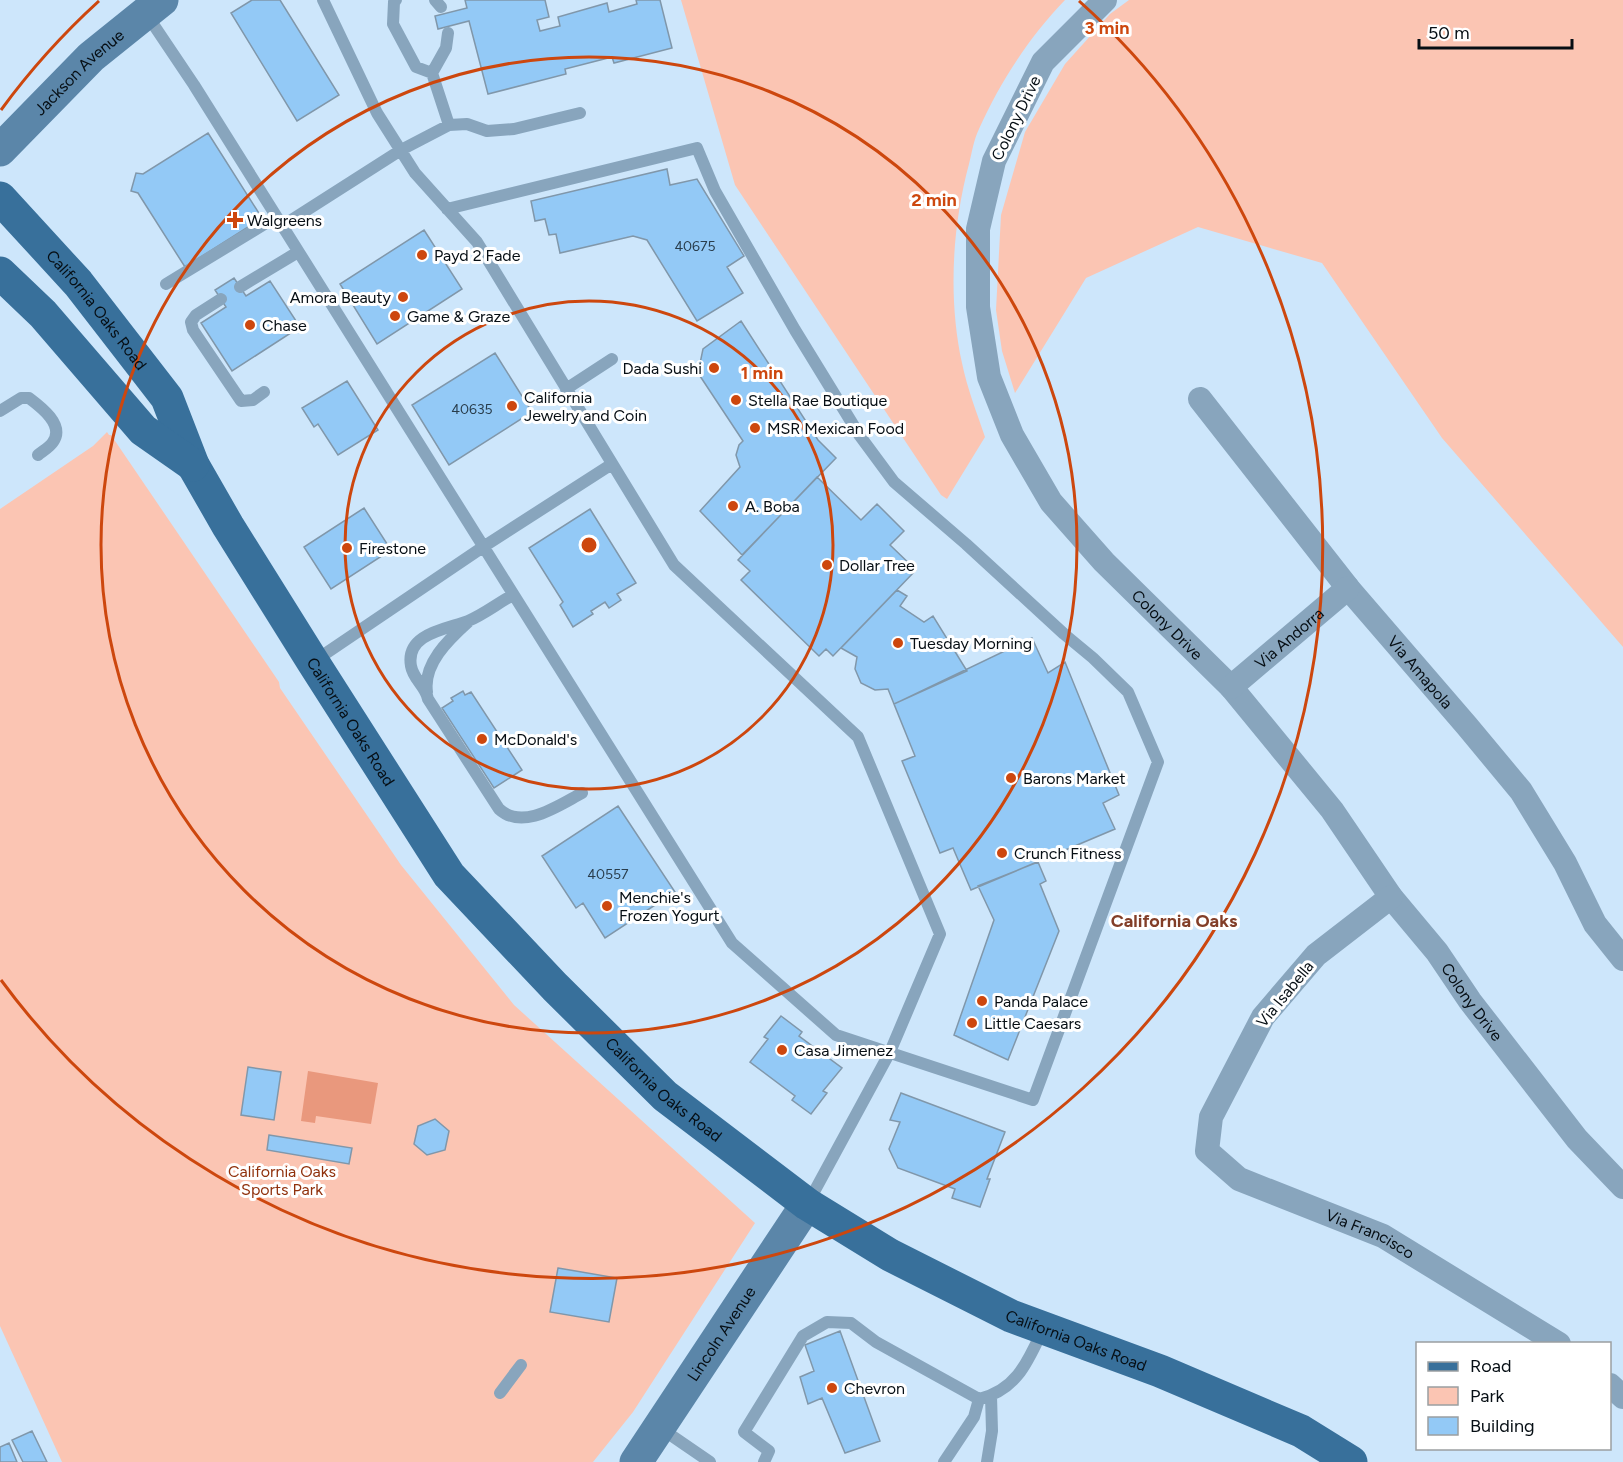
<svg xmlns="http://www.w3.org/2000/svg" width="1623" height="1462" viewBox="0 0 1623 1462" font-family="Figtree,sans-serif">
<rect width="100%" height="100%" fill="#cde6fb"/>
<path fill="#fbc5b3" d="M681 0H1065C1030 36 1000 82 979 129 974 139 972 152 969 164 952 227 948 299 962 363 967 388 977 413 985 437L947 499 941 495 735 185Z
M1129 0H1623V647L1442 438 1322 263 1198 227 1086 278 1015 393 1002 351 996 310 1001 215 1025 132 1065 64 1110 14Z
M107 432 109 435H111L279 682 280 688 401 865 514 1005 755 1223 633 1412 593 1462H62L0 1326V509L93 446Z"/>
<path fill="#e9987d" d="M308 1071 378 1083 371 1124 316 1116 315 1123 301 1121Z"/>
<path fill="#93c9f6" stroke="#8097aa" stroke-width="1.5" d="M252 0H280L339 95 297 121 231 13Z
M465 0H545L549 17 537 20 540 31 560 26 558 17 607 3 609 12 637 4 636 0H660L672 48 614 63 612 57 565 69 566 74 488 94 469 21 438 29 435 16 467 8Z
M208 133 262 218 185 267 138 193 131 191 136 173 143 174Z
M667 169 670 185 697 179 744 256 727 267 743 293 697 321 647 240 633 236 560 253 556 234 549 235 545 219 535 221 531 201Z
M424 230 462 289 377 344 340 284Z
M234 278 246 296 270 281 300 327 232 371 201 323 226 307 215 290Z
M741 321 818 440 836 458 742 555 700 511 740 467 736 455 739 445 743 441 698 373 703 349Z
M495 353 532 412 449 465 412 405Z
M347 381 378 430 338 455 318 424 314 427 302 408Z
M817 477 861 520 877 504 904 531 890 545 916 570 833 656 826 649 819 656 741 580 750 571 738 560Z
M364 508 391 550 331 589 304 547Z
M590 509 636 583 617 594 621 600 609 608 605 602 591 611 593 614 573 627 560 605 563 602 529 548Z
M897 590 907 596 900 606 924 622 933 616 967 671 894 704 888 689 875 690 861 683 855 669 857 657 841 648Z
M1032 638 1048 673 1065 662 1119 795 1103 803 1115 829 971 890 953 848 940 853 902 761 915 756 894 704Z
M463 691 465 695 471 692 522 770 494 788 442 708 453 701 451 698Z
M618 806 675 892 605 938 583 903 576 908 542 856Z
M1038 862 1046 881 1040 884 1059 931 1008 1060 954 1035 994 920 978 886Z
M781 1016 802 1032 799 1036 842 1068 823 1091 827 1093 811 1114 792 1100 795 1096 750 1062 768 1039 764 1037Z
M248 1067 281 1072 274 1120 241 1115Z
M901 1093 1005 1132 987 1179H990L980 1207 952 1198 955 1189 898 1168 889 1149 900 1122 890 1120Z
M435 1119 449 1131 445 1150 427 1155 414 1144 418 1126Z
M269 1135 352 1148 349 1164 267 1150Z
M558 1268 617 1278 609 1322 550 1312Z
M840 1331 880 1441 845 1453 822 1398 808 1404 800 1377 814 1371 805 1345Z
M32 1431 47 1462H23L12 1440Z
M9 1443 17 1462H0V1447Z"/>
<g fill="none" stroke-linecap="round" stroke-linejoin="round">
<path stroke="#88a5bd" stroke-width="12" d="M323 0 377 113 415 173 477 242 674 565 858 737 940 934 890 1052 808 1203
M396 0 394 2 393 24 416 67 432 73
M435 0 441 7
M147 15 194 85 732 943 836 1035 1033 1100 1158 762 1128 692 1093 658 1064 634 966 544 894 482 860 436 795 330 715 191 697 148 447 209
M448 33 446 48 432 73 449 125
M282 226 401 150 449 125 467 124 487 131 514 129 580 113
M166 284 276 217
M240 287 298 252
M221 299 196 315 191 322 193 330 241 401 253 400 264 392
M566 389 612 359
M0 411 21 398H29C41 407 65 425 53 442 50 447 43 451 38 455
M513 595C498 603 483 615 468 621 448 629 405 633 411 666 413 679 426 687 428 699L499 809C523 831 559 805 582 793
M313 662 483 547 612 464
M427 692C423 664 448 640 468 622
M500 1393 521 1365
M659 1427 710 1462
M764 1462 769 1451 744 1432 803 1336 827 1322 851 1323 876 1342 979 1399C1017 1390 1028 1361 1043 1329
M944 1462 974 1417 979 1399
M987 1462 992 1431 991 1396"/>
<g stroke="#88a5bd" stroke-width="24">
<path id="s1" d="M1105 0 1043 62 994 161 978 229V307L989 377 1012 435 1051 502 1104 562 1231 687 1332 810 1391 897 1437 952 1470 1001 1577 1139 1623 1187"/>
<path id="s2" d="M1200 399 1348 588 1467 726 1521 791 1565 863 1595 924 1623 959"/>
<path id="s3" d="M1231 687 1348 588"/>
<path id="s4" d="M1391 897 1316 955 1263 1017 1211 1117 1207 1151 1239 1179 1383 1236 1559 1344"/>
<path d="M1610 1385 1623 1397"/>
</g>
<g stroke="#5b86a9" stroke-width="33">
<path id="s5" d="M0 150 91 57 162 0"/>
<path id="s6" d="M636 1462 807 1204"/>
</g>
<g stroke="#38709b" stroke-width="33">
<path id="s7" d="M0 198 78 283 167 398 193 465 228 526 313 662 449 875 555 987 665 1096 807 1204 890 1255 1011 1316 1160 1371 1301 1431 1351 1462"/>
<path d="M0 273 43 314 143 430 193 465"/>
</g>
</g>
<g fill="none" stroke="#cd470e" stroke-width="3">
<circle cx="589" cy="545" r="244"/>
<circle cx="589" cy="545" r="488"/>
<path d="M1 110A732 732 0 0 1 99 1M1079 1A732 732 0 1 1 1 980"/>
</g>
<g fill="#cd470e" stroke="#fff" stroke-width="2">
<path d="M232 211h6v6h6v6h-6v6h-6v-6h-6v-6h6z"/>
<circle cx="422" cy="255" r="6"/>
<circle cx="403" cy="297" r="6"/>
<circle cx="395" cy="316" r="6"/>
<circle cx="250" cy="325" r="6"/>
<circle cx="714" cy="368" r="6"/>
<circle cx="736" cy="400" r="6"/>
<circle cx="512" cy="406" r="6"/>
<circle cx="755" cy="428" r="6"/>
<circle cx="733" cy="506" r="6"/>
<circle cx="347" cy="548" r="6"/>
<circle cx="827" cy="565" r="6"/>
<circle cx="898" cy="643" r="6"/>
<circle cx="482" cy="739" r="6"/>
<circle cx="1011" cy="778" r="6"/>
<circle cx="1002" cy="853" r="6"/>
<circle cx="607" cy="906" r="6"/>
<circle cx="982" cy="1001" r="6"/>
<circle cx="972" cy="1023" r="6"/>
<circle cx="782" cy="1050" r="6"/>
<circle cx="832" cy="1388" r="6"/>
</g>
<g text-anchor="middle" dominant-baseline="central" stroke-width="6" stroke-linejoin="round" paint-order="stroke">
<g font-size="14" fill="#293d4c">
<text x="695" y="246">40675</text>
<text x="472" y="409">40635</text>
<text x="608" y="874">40557</text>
</g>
<g font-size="16" fill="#060e14" stroke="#fff">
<text stroke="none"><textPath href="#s5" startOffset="111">Jackson Avenue</textPath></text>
<text transform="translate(1016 118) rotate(-64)">Colony Drive</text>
<text stroke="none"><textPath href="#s7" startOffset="148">California Oaks Road</textPath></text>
<text stroke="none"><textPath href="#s1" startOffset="726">Colony Drive</textPath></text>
<text stroke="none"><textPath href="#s3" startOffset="76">Via Andorra</textPath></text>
<text stroke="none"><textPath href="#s2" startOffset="351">Via Amapola</textPath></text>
<text stroke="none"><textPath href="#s7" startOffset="634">California Oaks Road</textPath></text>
<text transform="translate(1285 994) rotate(-51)">Via Isabella</text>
<text stroke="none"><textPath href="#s1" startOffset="1212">Colony Drive</textPath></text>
<text stroke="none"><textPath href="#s7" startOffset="1120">California Oaks Road</textPath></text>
<text stroke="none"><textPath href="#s4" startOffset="508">Via Francisco</textPath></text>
<text stroke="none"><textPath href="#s6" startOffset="154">Lincoln Avenue</textPath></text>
<text stroke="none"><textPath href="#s7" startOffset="1606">California Oaks Road</textPath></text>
</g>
<g font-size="16" fill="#060e14" stroke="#fff" text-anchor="start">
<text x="247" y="220">Walgreens</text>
<text x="434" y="255">Payd 2 Fade</text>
<text x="391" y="297" text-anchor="end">Amora Beauty</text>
<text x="407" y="316">Game &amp; Graze</text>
<text x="262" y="325">Chase</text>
<text x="702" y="368" text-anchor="end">Dada Sushi</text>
<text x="524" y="397">California<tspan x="524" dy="18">Jewelry and Coin</tspan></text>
<text x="748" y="400">Stella Rae Boutique</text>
<text x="767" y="428">MSR Mexican Food</text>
<text x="745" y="506">A. Boba</text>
<text x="359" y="548">Firestone</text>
<text x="839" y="565">Dollar Tree</text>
<text x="910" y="643">Tuesday Morning</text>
<text x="494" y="739">McDonald's</text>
<text x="1023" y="778">Barons Market</text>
<text x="1014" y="853">Crunch Fitness</text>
<text x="619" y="897">Menchie's<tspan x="619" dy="18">Frozen Yogurt</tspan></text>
<text x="994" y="1001">Panda Palace</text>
<text x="984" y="1023">Little Caesars</text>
<text x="794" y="1050">Casa Jimenez</text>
<text x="844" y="1388">Chevron</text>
</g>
<g font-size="16" fill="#90310c" stroke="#fff">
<text x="282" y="1171">California Oaks<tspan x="282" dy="18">Sports Park</tspan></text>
</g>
<g font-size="18" font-weight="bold" fill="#823e28" stroke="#fff">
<text x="1174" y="921">California Oaks</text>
</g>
</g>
<circle cx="589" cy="545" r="9" fill="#cd470e" stroke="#fff" stroke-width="3"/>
<g font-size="18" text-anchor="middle" font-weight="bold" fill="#cd470e" stroke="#fff" stroke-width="6" stroke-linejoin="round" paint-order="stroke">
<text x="1107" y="34">3 min</text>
<text x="934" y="206">2 min</text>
<text x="762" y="379">1 min</text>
</g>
<rect x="1416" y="1342" width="195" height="108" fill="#ffffff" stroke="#9b9fa1" stroke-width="1.5"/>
<rect x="1428" y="1362" width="30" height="9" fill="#38709b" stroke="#9b9fa1" stroke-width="1.5"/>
<text x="1470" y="1372" font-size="18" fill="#060e14">Road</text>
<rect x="1428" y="1387" width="30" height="18" fill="#fbc5b3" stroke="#9b9fa1" stroke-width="1.5"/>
<text x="1470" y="1402" font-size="18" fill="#060e14">Park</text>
<rect x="1428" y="1417" width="30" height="18" fill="#93c9f6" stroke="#9b9fa1" stroke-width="1.5"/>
<text x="1470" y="1432" font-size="18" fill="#060e14">Building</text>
<path d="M1419 39v9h153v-9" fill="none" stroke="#060e14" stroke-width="3"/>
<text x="1428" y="39" font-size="18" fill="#060e14" stroke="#ffffff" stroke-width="4.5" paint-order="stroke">50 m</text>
</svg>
